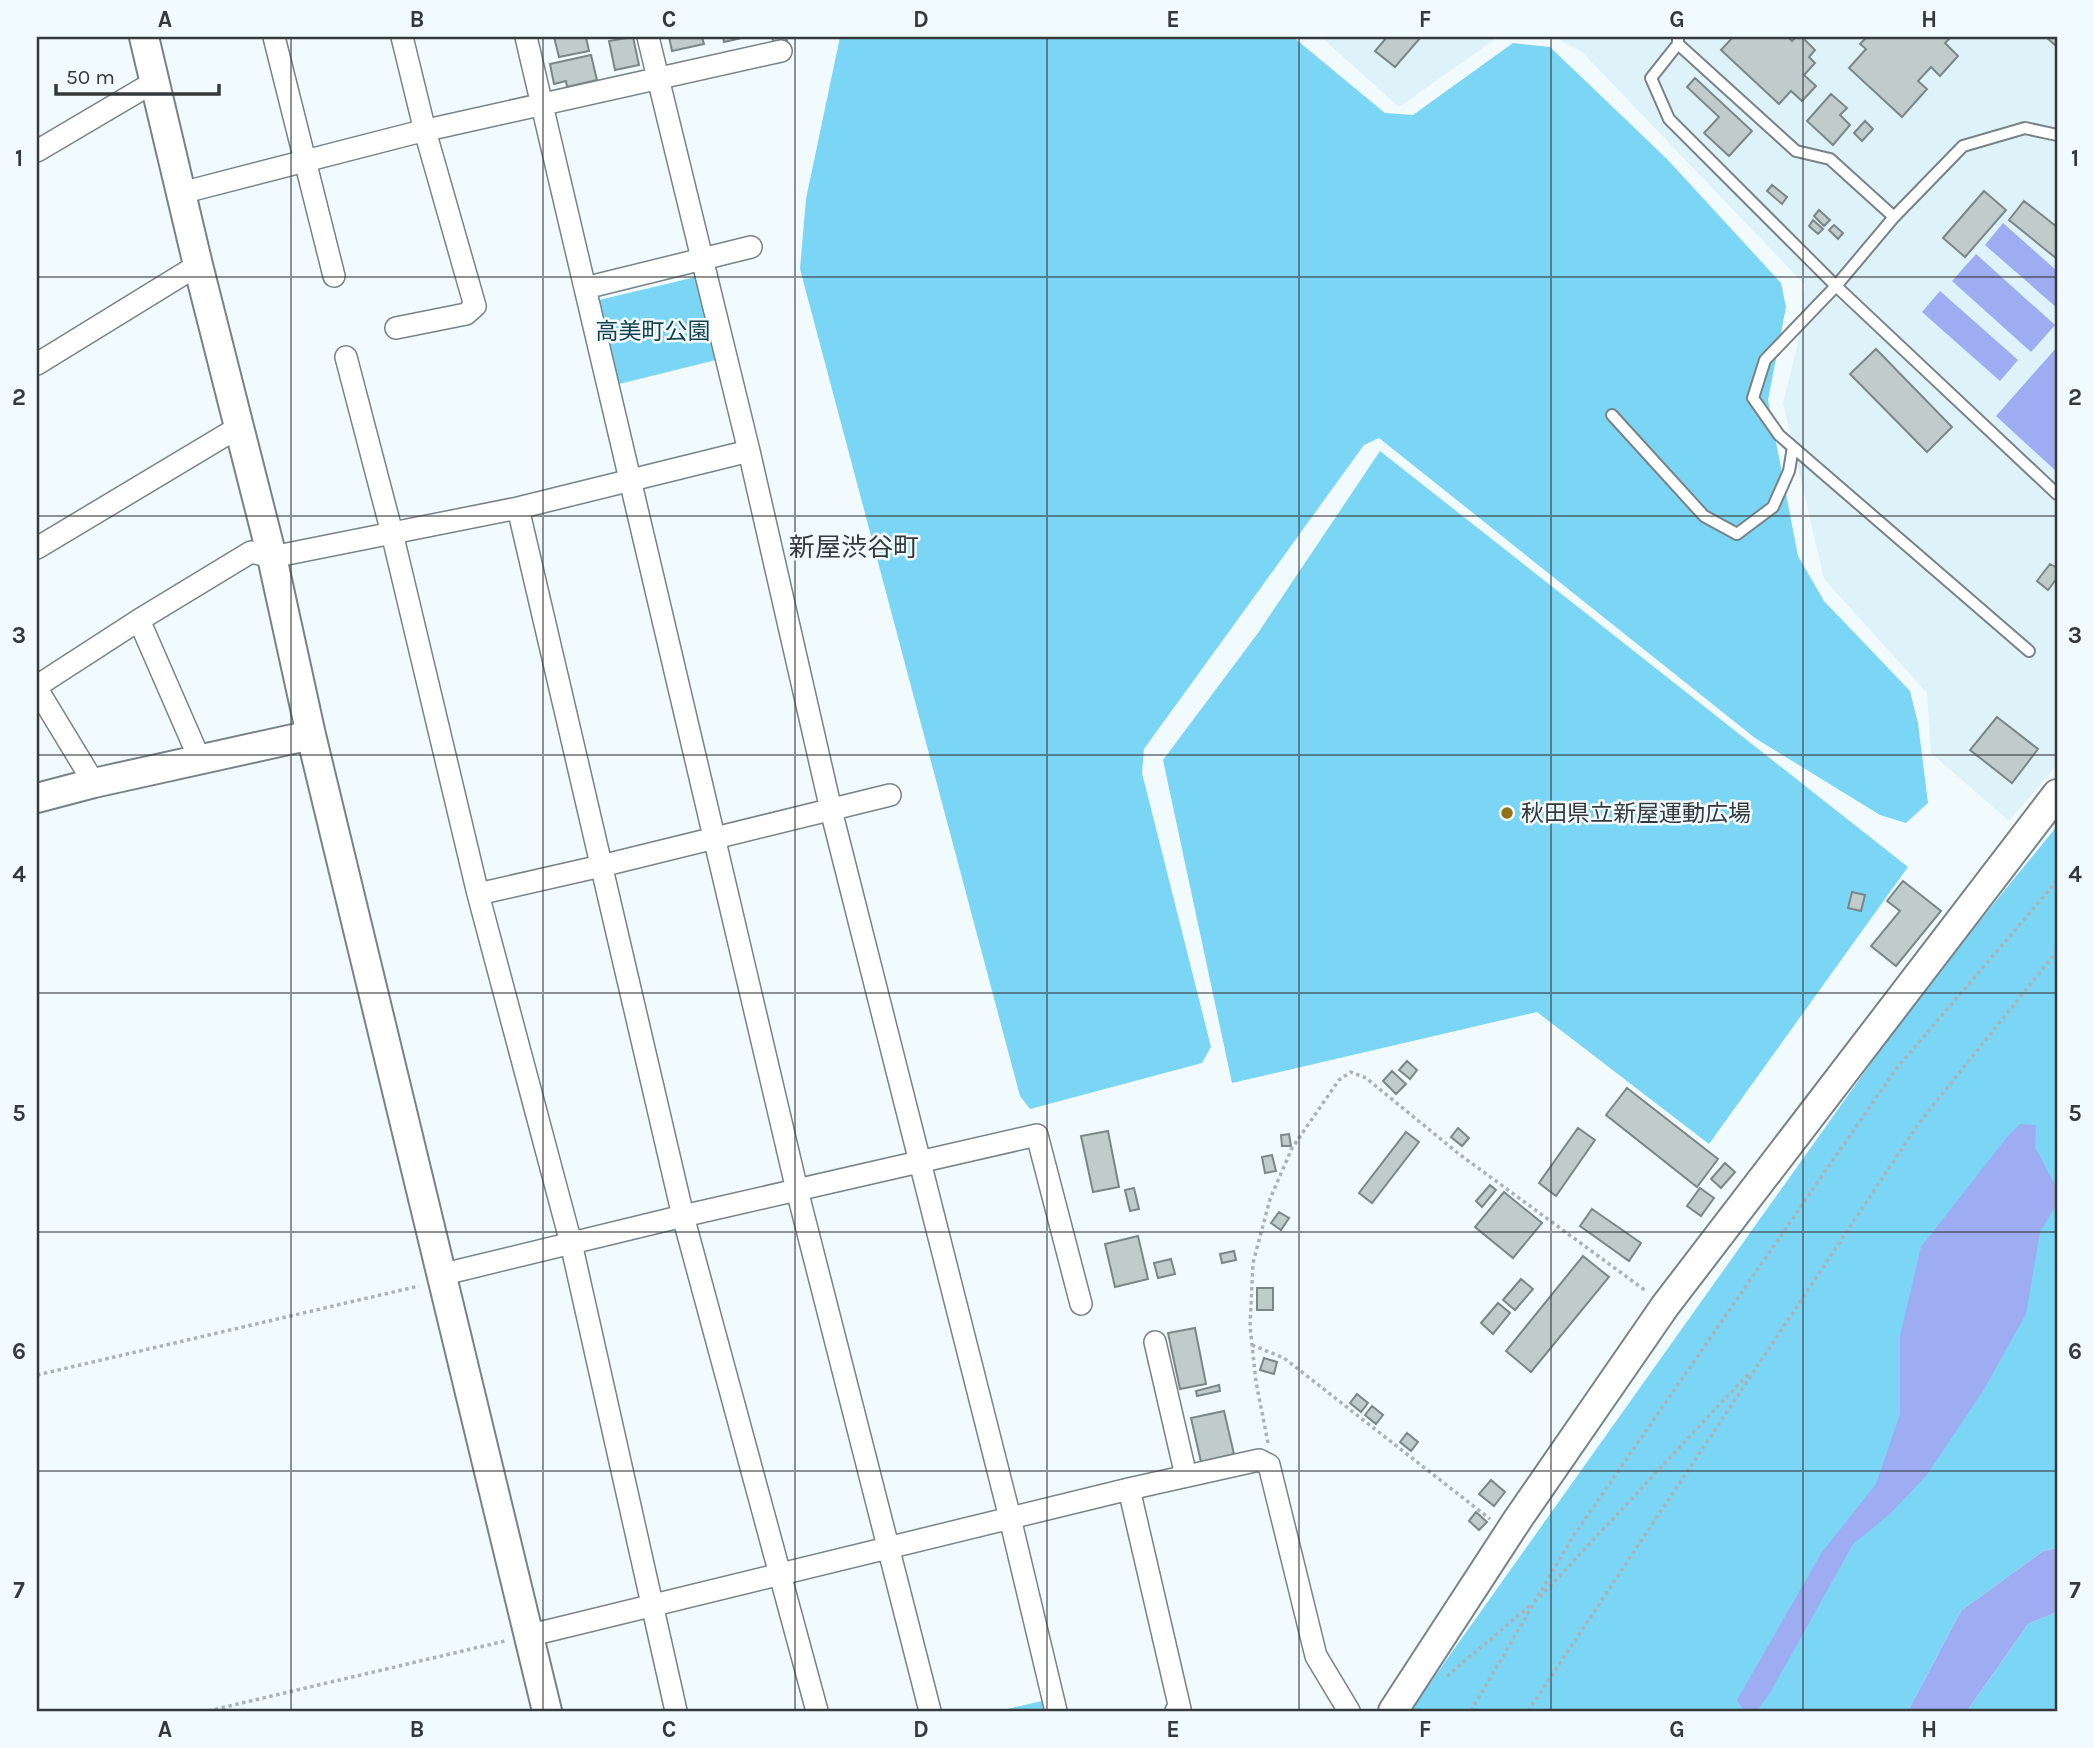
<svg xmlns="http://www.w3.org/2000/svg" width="2094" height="1748" viewBox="0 0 2094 1748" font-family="Karla,'Noto Sans JP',sans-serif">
<rect width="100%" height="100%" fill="#f1fbfe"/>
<path fill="#def2f9" d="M1321 37H1498L1399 107Z
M1556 37H2057V765L2009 821 1931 753 1927 693 1824 579 1783 403 1797 347 1805 285 1584 54Z"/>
<path fill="#7ad6f4" d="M840 37H1293L1385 113 1413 115 1513 43 1550 47 1667 159 1781 283 1786 307 1768 400 1798 556 1824 601 1910 691 1918 723 1928 803 1906 823 1880 815 1755 738 1379 438 1364 445 1144 749 1142 773 1211 1047 1202 1063 1030 1109 1020 1096 800 269 806 199Z
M696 277 716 360 619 384 599 300Z
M1380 451 1908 867 1709 1144 1537 1012 1232 1083 1163 760 1258 633Z
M2057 826V1548L2043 1551 1961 1611 1908 1711H1410L1920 994Z
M2057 1612V1711H1967L2028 1624Z
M1042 1701 1044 1711H998Z"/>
<path fill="#9eacf1" d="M2003 223 2057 271V308L1985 245Z
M1976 254 2055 325 2031 352 1952 281Z
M1940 291 2018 360 2000 381 1922 312Z
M2057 347V472L1996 416Z
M2020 1124 2036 1125 2035 1147 2057 1189V1204L2040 1232 2026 1314 1983 1391 1926 1476 1890 1514 1853 1544 1770 1693 1757 1711H1744L1737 1700 1822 1552 1876 1484 1900 1414V1336L1921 1247 2007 1137Z
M2057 1548V1612L2028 1624 1967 1711H1908L1961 1611 2043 1551Z"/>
<path fill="#c0cccc" stroke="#7b8787" stroke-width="2" d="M554 37H586L589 51 559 57Z
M633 37 639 65 615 70 609 41Z
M669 37H702L704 44 672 51Z
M723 37H746L724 42Z
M772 37H786L787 41 774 44Z
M1387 37H1421L1395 67 1375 51Z
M1733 37H1788L1792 41 1796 37H1802L1815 50 1809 57 1815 63 1804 75 1816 86 1802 101 1791 91 1779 104 1721 50Z
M1867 37H1951L1945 43 1958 56 1940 76 1931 67 1918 81 1927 89 1902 117 1849 68 1866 49 1860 44Z
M2046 37H2057V47Z
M591 55 597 80 567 87 566 81 554 84 550 64Z
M1695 78 1752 131 1729 156 1704 133 1719 117 1687 87Z
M1831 94 1847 108 1840 115 1850 125 1833 145 1807 121Z
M1865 121 1873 129 1862 141 1854 133Z
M1772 185 1787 197 1782 204 1767 191Z
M1984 191 2006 210 1965 257 1943 238Z
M2024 201 2057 227V259L2009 220Z
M1819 210 1830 220 1824 226 1814 216Z
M1813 220 1823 229 1818 234 1809 226Z
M1834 225 1843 233 1838 239 1829 230Z
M1876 349 1952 427 1927 452 1850 374Z
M2050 564 2057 568V578L2048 590 2037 581Z
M1997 717 2038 749 2012 783 1970 750Z
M1903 881 1941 911 1896 966 1871 946 1900 911 1887 901Z
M1852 892 1865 895 1861 911 1848 908Z
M1407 1061 1417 1070 1410 1079 1399 1070Z
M1392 1071 1406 1084 1396 1094 1383 1081Z
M1627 1088 1718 1159 1697 1187 1606 1115Z
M1458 1128 1469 1138 1462 1146 1451 1137Z
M1578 1128 1595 1140 1556 1196 1539 1183Z
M1108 1131 1119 1187 1093 1192 1081 1136Z
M1406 1132 1419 1142 1372 1203 1359 1193Z
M1289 1134 1291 1146H1282L1281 1135Z
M1272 1155 1276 1171 1265 1173 1262 1157Z
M1725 1163 1735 1172 1721 1188 1711 1179Z
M1490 1185 1496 1190 1482 1207 1476 1201Z
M1134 1188 1139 1209 1130 1211 1125 1190Z
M1700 1188 1714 1198 1701 1216 1687 1206Z
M1504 1192 1542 1223 1513 1258 1475 1227Z
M1592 1209 1641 1243 1629 1261 1580 1226Z
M1279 1212 1289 1218 1281 1230 1271 1223Z
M1138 1236 1148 1279 1115 1287 1105 1244Z
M1234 1251 1236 1260 1222 1263 1220 1254Z
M1583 1256 1609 1277 1531 1372 1506 1351Z
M1171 1259 1175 1274 1158 1278 1154 1263Z
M1521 1279 1533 1289 1515 1310 1503 1300Z
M1257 1288H1273V1310H1257Z
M1498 1303 1510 1313 1493 1334 1481 1323Z
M1195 1328 1206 1384 1180 1389 1168 1333Z
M1264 1358 1277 1362 1274 1374 1260 1370Z
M1219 1385 1220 1391 1197 1396 1196 1391Z
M1357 1394 1368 1403 1361 1412 1350 1403Z
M1372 1406 1383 1415 1376 1424 1365 1415Z
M1224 1411 1234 1454 1201 1462 1191 1418Z
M1407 1433 1418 1442 1411 1451 1400 1442Z
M1491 1480 1505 1492 1494 1506 1479 1494Z
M1476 1512 1487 1522 1479 1530 1469 1521Z"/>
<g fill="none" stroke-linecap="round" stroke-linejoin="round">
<g stroke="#788387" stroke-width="14">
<path id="lane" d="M1678 37V44L1651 78 1669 119 1836 286 1765 360 1753 398 1779 435 2029 651
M1678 44 1796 151 1830 159 1894 217 1836 286 2057 494
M1894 217 1963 146 2025 128 2057 135
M1612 415 1704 516 1737 534 1773 507 1789 471 1793 447"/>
</g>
<g stroke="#788387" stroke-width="24">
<path id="street" d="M274 37 334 276
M526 37 797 1190 930 1711
M648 37 749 451 831 810 1010 1518 1056 1711
M37 151 154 82
M181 193 418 132 781 51
M585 288 751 247
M396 328 466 314 475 306 425 131 402 37
M346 357 392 533 478 894 571 1243 676 1711
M37 364 198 265
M518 508 683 1216 817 1711
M37 548 239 427
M139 620 200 760
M37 686 139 620 251 552 272 557 518 508 749 451
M37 689 94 783
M478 894 601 866 890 795
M440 1275 683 1216 1037 1135 1081 1304
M1155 1342 1186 1476
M1129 1489 1180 1709 1176 1711
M527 1636 1129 1489 1259 1460 1269 1465 1316 1656 1349 1711"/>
</g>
<g stroke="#788387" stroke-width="32">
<path id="secondary" d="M144 37 198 265 272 557 311 735 547 1711
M37 798 94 783 311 735
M1393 1711 1518 1519 1665 1306 2057 794"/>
</g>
<path stroke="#abb3b6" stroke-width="3.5" stroke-dasharray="3.5 3.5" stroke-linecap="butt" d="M1252 1345 1284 1358 1490 1519
M37 1375 419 1286
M1268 1443 1256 1382 1250 1326 1253 1263 1270 1199 1292 1148 1339 1080 1351 1072 1366 1078 1459 1154 1646 1291
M1540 1597 1750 1372
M1447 1676 1532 1604
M208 1711 505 1641
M1471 1711 1572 1538 1896 1069 2057 881
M1528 1711 1919 1123 2057 951"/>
<use href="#lane" stroke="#fff" stroke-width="10"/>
<use href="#street" stroke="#fff" stroke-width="21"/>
<use href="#secondary" stroke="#fff" stroke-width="28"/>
</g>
<path fill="none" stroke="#34393b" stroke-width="2" stroke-opacity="0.55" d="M291 37V1711M543 37V1711M795 37V1711M1047 37V1711M1299 37V1711M1551 37V1711M1803 37V1711M37 277H2057M37 516H2057M37 755H2057M37 993H2057M37 1232H2057M37 1471H2057"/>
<circle fill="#917218" stroke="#f1fbfe" stroke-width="2.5" cx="1507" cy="813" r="7"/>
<g text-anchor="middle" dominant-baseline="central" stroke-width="5" stroke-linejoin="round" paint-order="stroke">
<g font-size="23" fill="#14404d" stroke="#f1fbfe">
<text x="653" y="331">高美町公園</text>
</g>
<g font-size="23" fill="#34393b" stroke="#f1fbfe" text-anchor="start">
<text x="1521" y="813">秋田県立新屋運動広場</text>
</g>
<g font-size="26" fill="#34393b" stroke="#f1fbfe">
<text x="854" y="547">新屋渋谷町</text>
</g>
</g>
<rect width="2094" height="1748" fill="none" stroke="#f1fbfe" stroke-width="77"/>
<path d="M56 84v10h163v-10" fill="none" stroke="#34393b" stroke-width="3.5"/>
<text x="66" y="84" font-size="21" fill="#34393b" stroke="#f1fbfe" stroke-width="5" paint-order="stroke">50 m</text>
<rect x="38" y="38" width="2018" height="1672" fill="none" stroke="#34393b" stroke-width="2.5"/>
<g font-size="23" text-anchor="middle" font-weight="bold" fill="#34393b">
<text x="165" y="27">A</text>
<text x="417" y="27">B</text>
<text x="669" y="27">C</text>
<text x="921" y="27">D</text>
<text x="1173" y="27">E</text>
<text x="1425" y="27">F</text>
<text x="1677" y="27">G</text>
<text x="1929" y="27">H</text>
<text x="19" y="166">1</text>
<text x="2075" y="166">1</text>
<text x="19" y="405">2</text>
<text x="2075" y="405">2</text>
<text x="19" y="643">3</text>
<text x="2075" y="643">3</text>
<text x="19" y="882">4</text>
<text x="2075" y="882">4</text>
<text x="19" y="1121">5</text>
<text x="2075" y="1121">5</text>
<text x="19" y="1359">6</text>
<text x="2075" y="1359">6</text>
<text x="19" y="1598">7</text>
<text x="2075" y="1598">7</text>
<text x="165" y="1737">A</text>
<text x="417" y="1737">B</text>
<text x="669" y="1737">C</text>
<text x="921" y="1737">D</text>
<text x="1173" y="1737">E</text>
<text x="1425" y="1737">F</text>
<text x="1677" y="1737">G</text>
<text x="1929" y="1737">H</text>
</g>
</svg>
